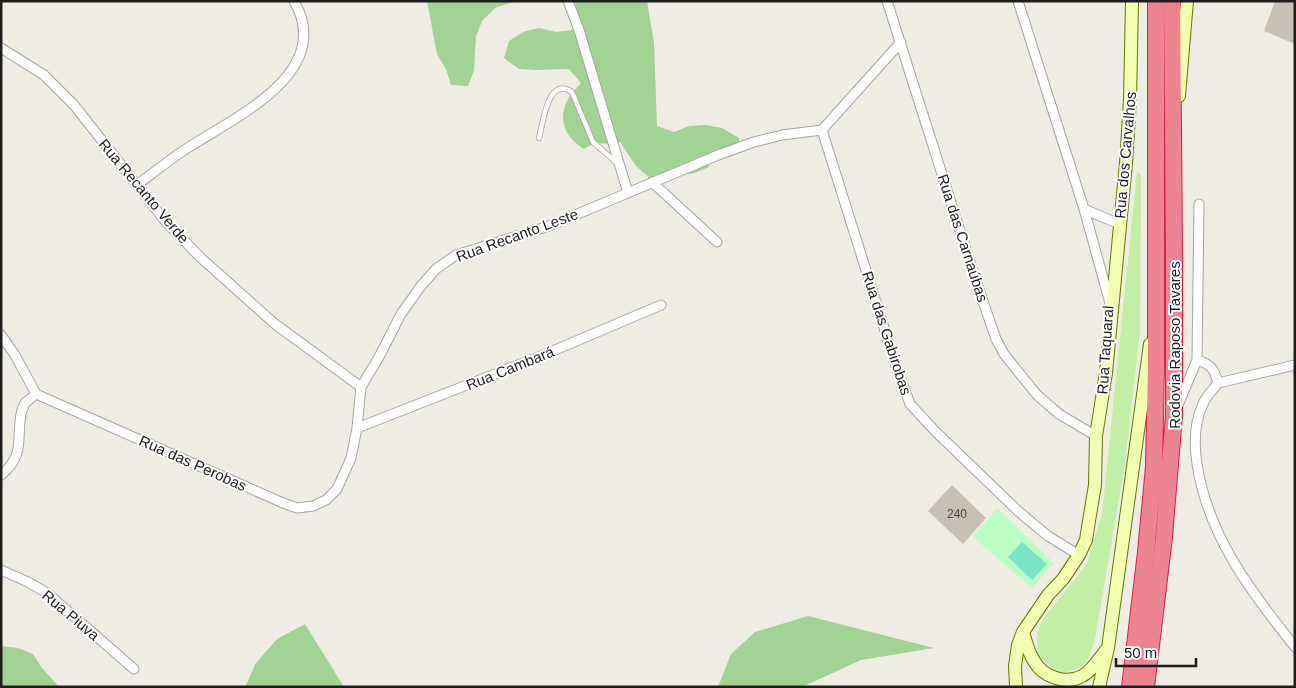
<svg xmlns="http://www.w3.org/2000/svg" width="1296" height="688" viewBox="0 0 1296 688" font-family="Helvetica,sans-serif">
<rect width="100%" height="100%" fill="#efece3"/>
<path fill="#c3eea5" d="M1137 172 1141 175 1140 332 1125 464 1095 639C1088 664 1086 669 1060 673L1038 657 1037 633 1043 619 1086 565 1102 514Z"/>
<path fill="#a2d294" d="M427 1H516L495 8 482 21 476 36 474 70 468 86 451 85 446 69 437 54Z
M571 1H647L654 43 657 126 674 132 689 126 706 125 722 128 739 138V141L717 161 708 164 709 167 695 173 652 180 636 166 620 142C604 146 598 140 584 149 565 138 557 119 568 99 571 93 577 88 581 83L569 69 535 70 519 69 504 58 509 41 523 32 539 28 556 32 572 30 579 15Z
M808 616 934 648 861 660 802 687H718L731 654 755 632Z
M305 624 344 687H245L256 663 277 639Z
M1 646 18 648 33 654 42 668 59 687H1Z"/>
<path fill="#bcfdc6" d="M997 508 1054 563 1032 588 973 537Z"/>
<path fill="#7be4c4" d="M1022 542 1047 564 1032 580 1008 557Z"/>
<path fill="#c8bfb6" d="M1275 1H1295V44L1264 31Z
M952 485 986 518 963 544 928 511Z"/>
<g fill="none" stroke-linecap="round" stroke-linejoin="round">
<g stroke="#a5a5a5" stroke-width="6">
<path id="service" d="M539 138C543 123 548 75 572 92L593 142 617 163"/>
</g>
<g stroke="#a5a5a5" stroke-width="11">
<path id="minor" d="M568 1 579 30 628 193
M887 1 974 275 996 339 1004 354 1037 395 1059 414 1096 436
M1018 1 1084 209 1110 303
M1 48 44 75 74 105 166 222 201 258 275 324 361 387
M822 130 897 369 910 404 935 431 1018 511 1048 536 1079 555
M822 130 901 42
M652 182 717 242
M137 185C153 173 169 160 186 149 233 118 336 73 294 1
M1084 209 1119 224
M1 335 15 355 36 394
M1197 360C1210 364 1215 369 1218 383
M1218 383C1213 390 1206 396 1203 404 1194 423 1194 444 1197 464 1208 536 1251 592 1295 647
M1218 383 1295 365
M36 394 283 503 297 508 313 506 326 500 337 489 351 458 357 428 361 387 379 357 401 314 421 286 436 269 456 255 549 226 718 155 754 142 782 135 822 130
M1178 405 1197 360 1199 204
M357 428 541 356 661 305
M1 475C27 454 15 436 22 410L25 403 36 394
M1 570 28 582 47 593 134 669"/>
</g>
<g stroke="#637900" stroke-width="14">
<path id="secondary" d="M1179 96 1187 1
M1023 632C1026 642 1028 652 1034 661 1043 677 1066 685 1082 676 1092 671 1099 659 1106 650
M1016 687 1015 666 1018 645 1023 632 1048 595 1063 579 1079 555 1086 540 1089 521 1095 485 1096 436 1106 373 1126 163 1130 100 1132 1
M1099 687 1108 648 1150 344"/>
</g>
<g stroke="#e6184e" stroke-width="18">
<path id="motorway" d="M1130 687 1146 552 1154 467 1156 364V1
M1146 687 1164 537 1174 415V258L1172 1"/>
</g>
<use href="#service" stroke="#fff" stroke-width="4.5"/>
<use href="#minor" stroke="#fff" stroke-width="9"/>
<use href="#secondary" stroke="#f4feb2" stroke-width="12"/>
<use href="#motorway" stroke="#ed8590" stroke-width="16"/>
</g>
<g text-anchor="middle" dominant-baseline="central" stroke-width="4" stroke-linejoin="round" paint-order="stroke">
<g font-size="12" fill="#484644">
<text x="957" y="514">240</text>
</g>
<g font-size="15" fill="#1e1e1e" stroke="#fff">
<text transform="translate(1125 155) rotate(-85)">Rua dos Carvalhos</text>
<text transform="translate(144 191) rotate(50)">Rua Recanto Verde</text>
<text transform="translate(517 235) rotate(-20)">Rua Recanto Leste</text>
<text transform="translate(963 238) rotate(72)">Rua das Carnaúbas</text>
<text transform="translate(887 333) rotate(72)">Rua das Gabirobas</text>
<text transform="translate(1174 345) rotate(-90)">Rodovia Raposo Tavares</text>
<text transform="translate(1105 350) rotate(-86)">Rua Taquaral</text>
<text transform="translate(510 368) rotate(-22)">Rua Cambará</text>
<text transform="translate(193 463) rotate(24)">Rua das Perobas</text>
<text transform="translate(71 615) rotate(40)">Rua Piuva</text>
</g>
</g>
<rect width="1296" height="688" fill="none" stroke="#1e1e1e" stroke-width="5"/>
<path d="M1116 658v8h80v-8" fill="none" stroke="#1e1e1e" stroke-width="2.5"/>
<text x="1124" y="658" font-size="15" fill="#1e1e1e" stroke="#ffffff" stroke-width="4" paint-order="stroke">50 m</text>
</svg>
